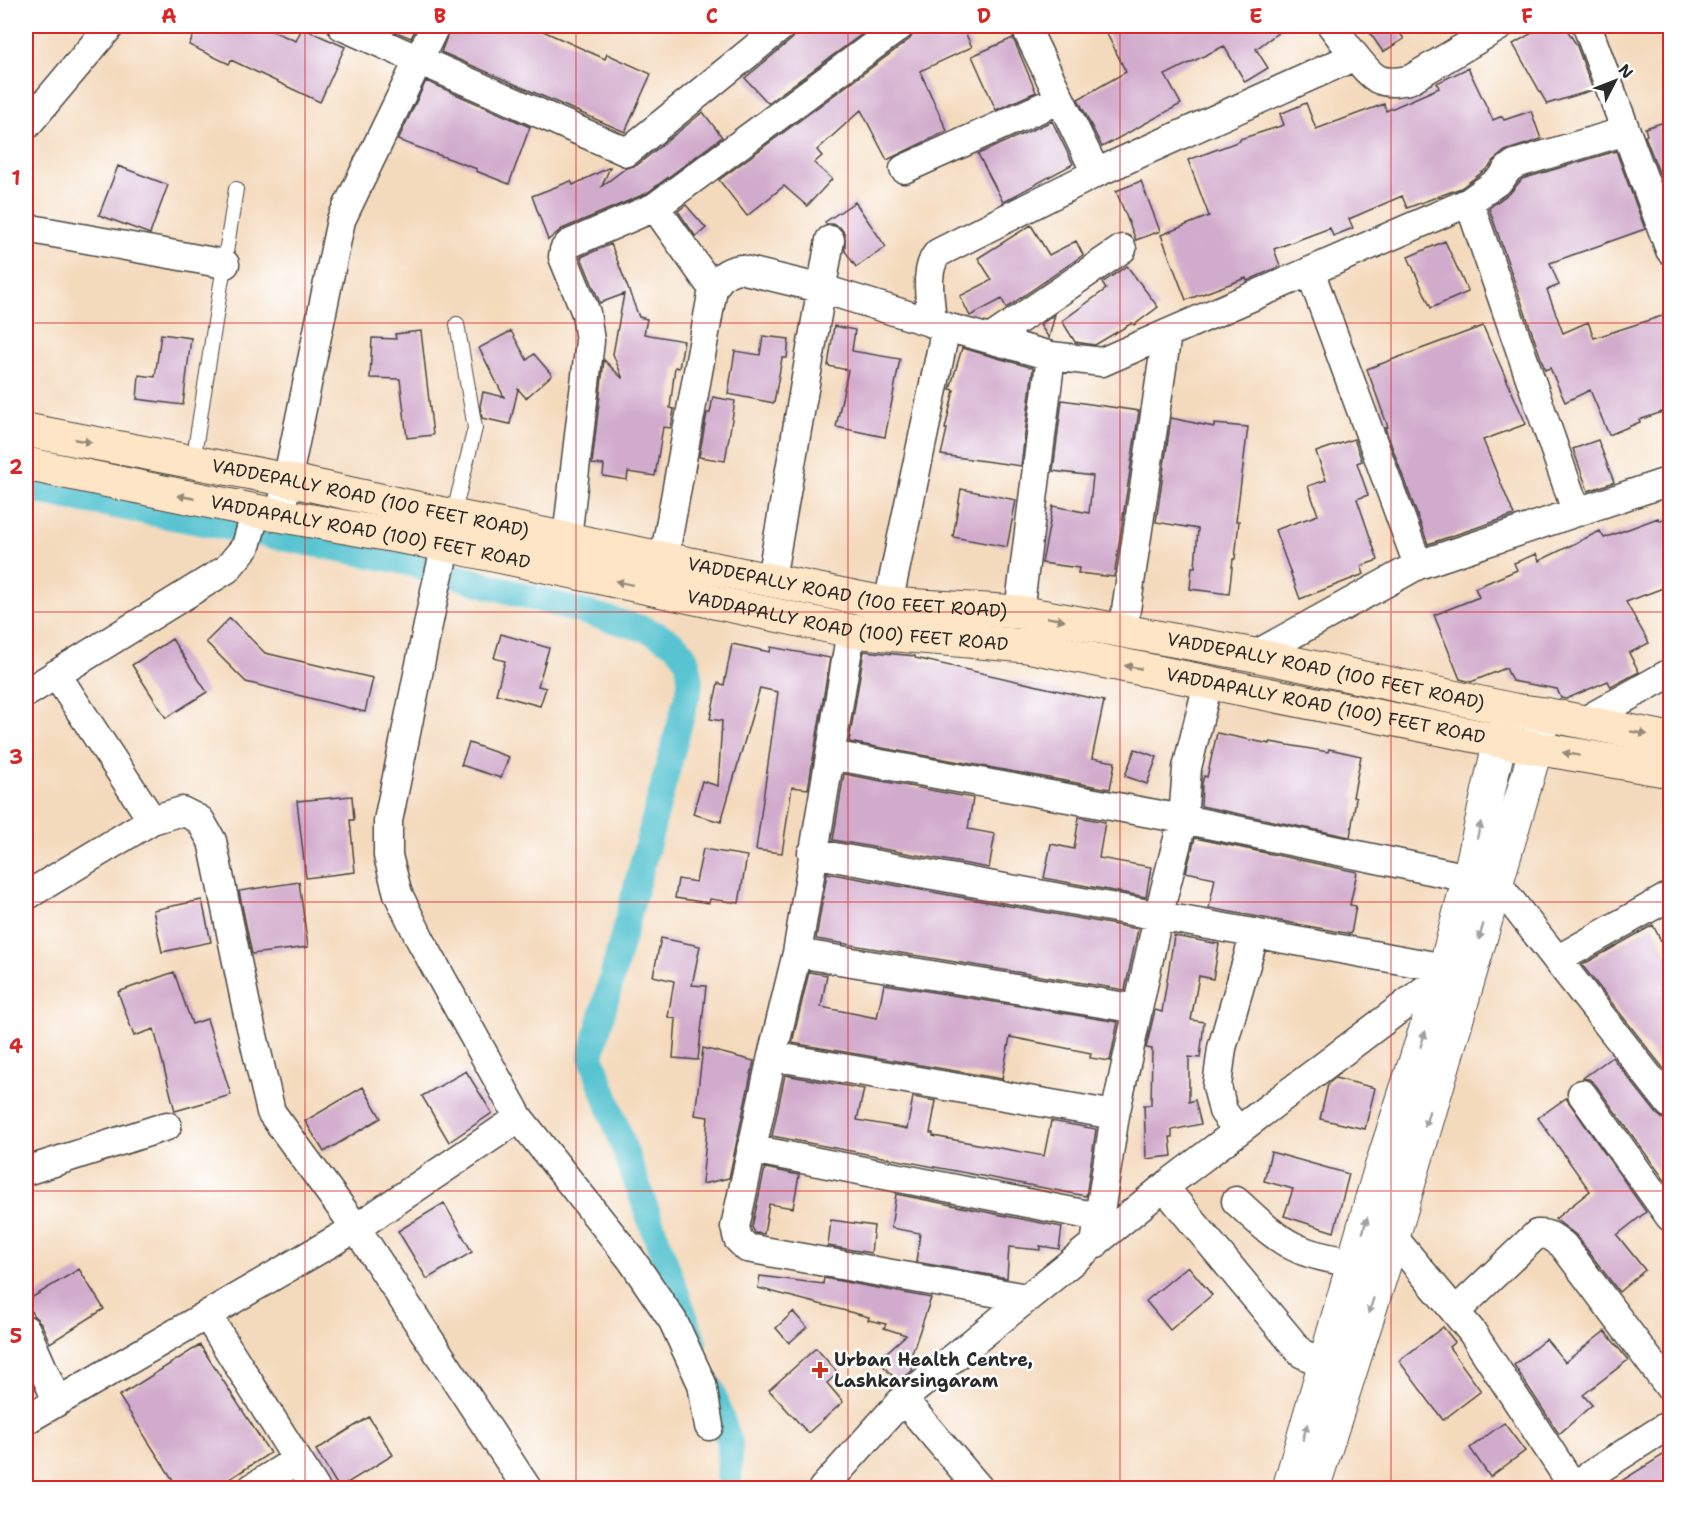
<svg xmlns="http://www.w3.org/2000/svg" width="1696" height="1514" viewBox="0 0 1696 1514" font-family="'Shantell Sans',sans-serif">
<rect width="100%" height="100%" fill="#fff"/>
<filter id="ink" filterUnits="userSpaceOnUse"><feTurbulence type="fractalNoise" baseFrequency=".0167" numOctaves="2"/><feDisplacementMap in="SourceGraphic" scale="12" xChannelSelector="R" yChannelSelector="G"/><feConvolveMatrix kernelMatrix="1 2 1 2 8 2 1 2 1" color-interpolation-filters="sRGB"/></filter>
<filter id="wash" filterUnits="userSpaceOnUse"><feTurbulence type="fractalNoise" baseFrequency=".008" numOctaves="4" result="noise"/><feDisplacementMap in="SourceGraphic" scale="24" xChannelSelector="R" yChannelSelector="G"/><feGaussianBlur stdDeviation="1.35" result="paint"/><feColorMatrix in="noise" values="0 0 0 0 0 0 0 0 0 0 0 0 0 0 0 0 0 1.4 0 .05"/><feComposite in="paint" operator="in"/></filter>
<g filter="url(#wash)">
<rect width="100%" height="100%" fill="#f4dabd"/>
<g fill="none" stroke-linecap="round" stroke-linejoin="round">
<path stroke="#58c4d1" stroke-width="26" d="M26 489 397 560 645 629C674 642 691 649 690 685L591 1056 694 1342
M711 1388 730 1443 729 1488"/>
</g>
<g id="blocks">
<path fill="#d1abcc" d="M198 26H260L296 41 302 28 345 47 320 102 231 60 229 64 189 45Z
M382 26H417L411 38Z
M451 26H532L605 59 607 54 651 74 625 132 441 52Z
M798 26H873L768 103 745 78 792 39 797 32Z
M920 26H962L972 47 920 71 947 131 887 160 861 110 817 150 822 156 814 163 832 179 807 206 784 186 747 216 719 180 910 39 916 28Z
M1103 26H1287L1256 49 1268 68 1245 82 1224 46 1165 75 1181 104 1102 147 1078 99 1126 72Z
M1365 26H1395L1404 39 1383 52Z
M1544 26H1565L1577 46 1593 90 1547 104 1513 44Z
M1013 38 1036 92 996 110 972 56Z
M1468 68 1493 120 1502 116 1504 120 1531 111 1541 139 1505 151 1495 159 1489 167 1461 188 1407 208 1402 196 1349 219 1353 228 1333 236 1330 228 1274 249 1280 266 1247 281 1246 278 1186 300 1161 235 1209 216 1188 160 1240 141V139L1284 125 1280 114 1306 103 1316 129 1384 104 1386 111 1439 88 1437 83Z
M426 81 530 127 509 184 476 171 477 169 398 140Z
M703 112 722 137 647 193 562 229 548 240 532 196 571 181 573 185 610 167 602 186 626 168 637 165Z
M1671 120V204L1645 136 1647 135 1645 128Z
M1052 121 1073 164 1003 202 978 154Z
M1616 151 1645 229 1550 263 1559 285 1547 290 1563 333 1588 322 1594 338 1671 313V409L1639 420 1640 422 1609 435 1590 390 1565 402 1550 368 1545 370 1489 208 1511 192 1522 179Z
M118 166 168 185 150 234 99 215Z
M1141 181 1160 231 1136 240 1116 191Z
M855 202 886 247 856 267 845 251V234L840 227 833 224H826L825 222Z
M686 205 706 228 696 237 678 211Z
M1031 225 1049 255 1076 241 1083 255 1006 308 1002 299 970 316 960 296 992 280 978 258Z
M1445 241 1468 292 1431 308 1408 257Z
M611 244 639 317 647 319 644 334 684 341 679 368 675 367 670 408 674 409 671 428 663 427 655 476 628 472 627 480 603 476 604 465 592 464 604 360 623 379 613 354 624 294 600 303 581 257Z
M1127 266 1158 307 1134 325 1132 323 1095 345 1075 342 1062 321 1106 289 1102 283Z
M1055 314 1049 338 1040 325Z
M834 326 855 330 852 351 900 359 885 437 836 427 848 370 828 366Z
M1483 326 1526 424 1483 440 1514 515 1428 544 1385 428 1388 427 1367 369Z
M421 331 433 435 407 438 400 379 370 378 372 338 396 339 395 334Z
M511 331 527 360 534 354 552 375 526 398 518 389 510 424 482 418 480 406 483 392 504 397 479 348Z
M161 334 191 338 183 405 137 399 139 375 155 377Z
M763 336 789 339 787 358H782L774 403 728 394 735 351 760 355Z
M962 348 1033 368 1021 466 941 455 947 429H945L954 390 950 389Z
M713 397 735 401 725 461 699 457 707 413H710Z
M1062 400 1139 411 1114 577 1078 573 1079 568 1042 563 1053 506 1089 513 1093 476 1053 471Z
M1171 418 1214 427V424L1248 427 1236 521H1239L1235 559H1233L1229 594 1190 589 1192 567H1195L1198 529 1156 522Z
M1354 439 1362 461 1357 463 1368 495 1357 499 1378 560 1361 566 1364 574 1300 599 1275 530 1318 515 1308 486 1326 480 1316 452Z
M1598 440 1614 482 1588 491 1573 449Z
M961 489 1016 500 1007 547 953 537Z
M1671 516V585L1626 602 1649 643 1629 653 1639 672 1611 687 1608 681 1566 699 1561 698 1557 689 1512 681 1506 668 1471 682 1460 679 1434 615 1479 597 1475 588 1517 570 1514 563 1536 554 1539 561 1600 531 1604 538 1658 518 1659 521Z
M230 618 265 653 373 678 365 712 246 682 206 642Z
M501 634 549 648 538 686 546 688 540 706 496 694 505 661 494 658Z
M172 639 207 692 166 718 132 665Z
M732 644 770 652 771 647 830 658 808 789 792 787 782 853 756 850 778 692 760 688 721 822 693 814 702 781 718 786 722 721 710 719 718 683 724 685Z
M864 651 915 656V658L1104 701 1092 758 1115 762 1110 789 849 742Z
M1217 733 1270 744V742L1328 752 1329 749 1361 756 1353 797 1356 798 1350 837 1201 806 1202 783 1204 776 1207 777Z
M469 743 509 757 501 778 461 765Z
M1135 749 1157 757 1147 784 1125 776Z
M844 774 973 798 968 829 995 834 989 868 833 840Z
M352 796 354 820H350L355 872 306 878 297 801Z
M1079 817 1105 822 1099 858 1151 867 1146 897 1044 878 1051 844 1074 849Z
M1195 838 1357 872 1350 905 1356 906 1351 934 1209 908 1215 878 1186 872Z
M703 849 747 856 739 903 710 899 709 903 675 898 678 879 696 882Z
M827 873 1138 929 1125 990 816 939Z
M299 882 308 947 252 954 239 891Z
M202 900 211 942 162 952 153 910Z
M1653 925 1671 961V985L1662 990 1671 1006V1078L1582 965Z
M1174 936 1219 944 1213 979 1199 976 1191 1020 1204 1022 1200 1058 1189 1057V1102L1195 1100 1201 1124 1172 1130V1137H1170L1172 1156 1146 1159 1144 1105H1151L1152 1049 1146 1048 1155 1010 1162 1012Z
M661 938 700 946 692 985 706 986 698 1060 673 1058 676 1019 668 1017 674 981 653 976Z
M174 972 192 1024 207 1019 231 1095 175 1111 154 1029 134 1036 118 992Z
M809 972 827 975 821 1007 877 1018 884 984 1118 1022 1110 1061 1090 1058 1091 1053 1010 1037 1002 1079 792 1043Z
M703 1048 754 1061 729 1178 702 1184 708 1117 695 1115Z
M1612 1057 1657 1114 1663 1119 1671 1120V1189L1595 1084 1589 1079 1583 1078Z
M466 1071 492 1113 449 1142 422 1096Z
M785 1075 864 1089 857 1120 907 1129 913 1097 936 1101 930 1133H933V1136L1044 1156 1051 1121 1096 1129 1086 1196 772 1136Z
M1335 1078 1375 1088 1365 1129 1320 1119 1328 1084Z
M363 1087 381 1118 324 1152 305 1121Z
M1566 1098 1646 1212 1617 1235 1645 1270 1619 1292 1576 1235 1555 1219 1590 1191 1538 1118Z
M1271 1152 1349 1174 1334 1232 1284 1216 1293 1189 1264 1181Z
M765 1168 799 1175 793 1208 769 1204 764 1234 755 1233 752 1227Z
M896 1194 1062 1227 1059 1249 1040 1246V1250L1009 1247 1007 1278 916 1262 920 1233 891 1228Z
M444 1203 472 1252 427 1279 398 1231Z
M831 1220 874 1226 871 1253 828 1246Z
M1188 1266 1212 1295 1170 1330 1146 1301Z
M79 1269 104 1309 50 1343 41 1323 33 1315 26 1301Z
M760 1276 823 1284 824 1278 931 1298 908 1365 913 1370 898 1382 878 1360 906 1335 884 1328 886 1324 868 1320 869 1317 758 1288Z
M793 1312 807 1327 789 1343 776 1328Z
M1443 1327 1455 1342 1449 1347 1481 1391 1443 1420 1399 1361Z
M1605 1331 1628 1360 1583 1395 1592 1405 1559 1434 1514 1365 1546 1339 1565 1362Z
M200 1345 270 1453 225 1482 230 1488H178L119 1396Z
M816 1348 838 1373 827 1383 843 1402 808 1433 769 1390Z
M369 1417 393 1455 339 1488 316 1450Z
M1504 1423 1525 1451 1490 1477 1470 1448Z
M1671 1450V1488H1610Z"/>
</g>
</g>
<g filter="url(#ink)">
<use href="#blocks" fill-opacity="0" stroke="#494541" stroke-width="1.5"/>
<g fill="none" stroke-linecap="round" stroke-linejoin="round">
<g stroke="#494541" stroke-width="16">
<path id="service" d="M193 462 236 189
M453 516 475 428 457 324"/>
</g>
<g stroke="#494541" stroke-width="31">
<path id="minor" d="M342 26 627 152 782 26
M1025 26 1096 173
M1332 26C1342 38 1366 75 1380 80 1390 84 1400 81 1409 80L1500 26
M1587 26 1670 250
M26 126 110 26
M904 169 1060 99
M1469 202 1576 511
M655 207 713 289
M26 228 225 264
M1310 271 1418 565
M932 323C931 301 923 270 938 253L1096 173 1355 56
M990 339 1122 249
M280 515 341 220 435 26
M567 538 590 341 586 313 563 257 564 250 569 244 655 207 900 26
M446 545 435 591 388 821V856L398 894 421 941 519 1118 631 1259 673 1321 702 1384 709 1426
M664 559 713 289C720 277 726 271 740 269L823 289 946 327 1051 356 1102 362 1469 202 1501 179 1508 169 1515 164 1626 131
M771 579 830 240
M888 604 946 327
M1019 612 1051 356
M1123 630 1167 334
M851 631 797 953 772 1056 735 1227 738 1239 747 1248 1026 1298
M1255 655 1418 565 1670 481
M56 674 152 820
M26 693 227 569 246 546 256 511
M1581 723 1670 673
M831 755 1183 819 1469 878
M812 853 1445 968
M1496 882 1670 1104
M26 896 152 820 182 811 200 820 212 841 247 1010 271 1112 356 1228 527 1488
M797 953 1138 1009
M1557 960 1670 896
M772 1056 1115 1115
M1582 1094 1670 1217
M1238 1131 1223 1111 1217 1086 1222 1048 1255 933
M751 1149 1099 1217
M26 1171 167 1126
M1164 1187 1292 1342 1301 1353 1324 1364
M1236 1201C1255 1218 1275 1239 1299 1249 1316 1257 1335 1259 1354 1263
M1393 1237 1472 1332 1573 1486
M1095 1244 1115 1115 1158 917 1183 819 1187 768 1208 683
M1456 1311 1537 1234C1549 1233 1554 1238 1563 1245L1670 1388
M207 1315 315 1488
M26 1330 57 1401
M903 1399 979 1488
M26 1420 356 1228 519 1118
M252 1488 297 1460
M823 1488 903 1399 1164 1187 1443 976
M1570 1488 1670 1424"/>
</g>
<g stroke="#494541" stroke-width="35">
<path id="tertiary" d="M1289 1488 1379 1174 1443 976 1469 878 1500 740 1511 715
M1313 1488 1393 1237 1536 748 1544 714"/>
</g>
<g stroke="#494541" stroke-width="35">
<g id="secondary">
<path id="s1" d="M26 430 288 480 449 515 888 604 1019 612 1255 655 1514 710 1544 714 1670 739"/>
<path id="s2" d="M26 464 256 511 446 545 851 631 1027 646 1536 748 1670 771"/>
</g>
</g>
<use href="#service" stroke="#fff" stroke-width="14"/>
<use href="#minor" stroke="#fff" stroke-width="28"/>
<use href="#tertiary" stroke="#fff" stroke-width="33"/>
<use href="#secondary" stroke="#fee5c5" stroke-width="33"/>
</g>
<defs><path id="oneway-solid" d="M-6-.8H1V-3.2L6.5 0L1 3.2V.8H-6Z" transform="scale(1.5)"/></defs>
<g fill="#948878">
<use href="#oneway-solid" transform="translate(83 441) rotate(11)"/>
<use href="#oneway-solid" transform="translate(186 497) rotate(-169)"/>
<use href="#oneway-solid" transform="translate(624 583) rotate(-168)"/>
<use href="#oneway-solid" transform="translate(1056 619) rotate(10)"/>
<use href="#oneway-solid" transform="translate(1133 667) rotate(-169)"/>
<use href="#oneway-solid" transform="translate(1639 733) rotate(10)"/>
<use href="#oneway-solid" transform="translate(1571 754) rotate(-170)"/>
</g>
<g fill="#a0a0a0">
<use href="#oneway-solid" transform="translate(1479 830) rotate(-77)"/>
<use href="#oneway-solid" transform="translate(1481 932) rotate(106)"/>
<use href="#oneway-solid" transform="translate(1423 1039) rotate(-72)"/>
<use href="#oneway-solid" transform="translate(1427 1119) rotate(106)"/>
<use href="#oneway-solid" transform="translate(1365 1225) rotate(-74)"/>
<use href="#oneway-solid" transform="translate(1371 1306) rotate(108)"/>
<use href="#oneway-solid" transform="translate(1305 1432) rotate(-74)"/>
</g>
</g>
<path fill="none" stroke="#d62828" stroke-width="1.5" stroke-opacity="0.55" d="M305 26V1488M576 26V1488M848 26V1488M1120 26V1488M1391 26V1488M26 323H1670M26 612H1670M26 902H1670M26 1191H1670"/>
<path fill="#c8321e" stroke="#fff" stroke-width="2" d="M817 1361h6v6h6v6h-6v6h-6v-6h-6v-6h6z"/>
<g text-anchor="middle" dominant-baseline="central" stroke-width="5" stroke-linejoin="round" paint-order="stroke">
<g font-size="18" fill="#2b2b2b" stroke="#fff">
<text stroke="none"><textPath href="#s1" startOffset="351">VADDEPALLY ROAD (100 FEET ROAD)</textPath></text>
<text stroke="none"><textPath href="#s2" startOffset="351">VADDAPALLY ROAD (100) FEET ROAD</textPath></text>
<text stroke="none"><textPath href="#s1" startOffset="837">VADDEPALLY ROAD (100 FEET ROAD)</textPath></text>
<text stroke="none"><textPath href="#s2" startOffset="837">VADDAPALLY ROAD (100) FEET ROAD</textPath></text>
<text stroke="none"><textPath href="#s1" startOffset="1323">VADDEPALLY ROAD (100 FEET ROAD)</textPath></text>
<text stroke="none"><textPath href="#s2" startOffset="1323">VADDAPALLY ROAD (100) FEET ROAD</textPath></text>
</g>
<g font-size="18" font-weight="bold" fill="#2b2b2b" stroke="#fff" text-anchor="start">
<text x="834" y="1360">Urban Health Centre,<tspan x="834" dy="21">Lashkarsingaram</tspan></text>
</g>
</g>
<rect width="1696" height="1514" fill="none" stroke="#fff" stroke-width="66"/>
<g transform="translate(1615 81) rotate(48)" stroke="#ffffff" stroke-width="4.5" paint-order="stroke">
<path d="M0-4.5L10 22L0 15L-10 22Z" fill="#2b2b2b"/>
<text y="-9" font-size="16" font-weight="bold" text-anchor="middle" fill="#2b2b2b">N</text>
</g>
<rect x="33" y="33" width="1630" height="1448" fill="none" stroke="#d62828" stroke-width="2"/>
<g font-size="20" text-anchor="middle" font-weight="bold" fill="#d62828">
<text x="169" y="23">A</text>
<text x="440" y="23">B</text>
<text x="712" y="23">C</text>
<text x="984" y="23">D</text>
<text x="1256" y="23">E</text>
<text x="1527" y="23">F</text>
<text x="16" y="185">1</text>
<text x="16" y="474">2</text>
<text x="16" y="764">3</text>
<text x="16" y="1053">4</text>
<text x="16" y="1343">5</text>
</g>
</svg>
